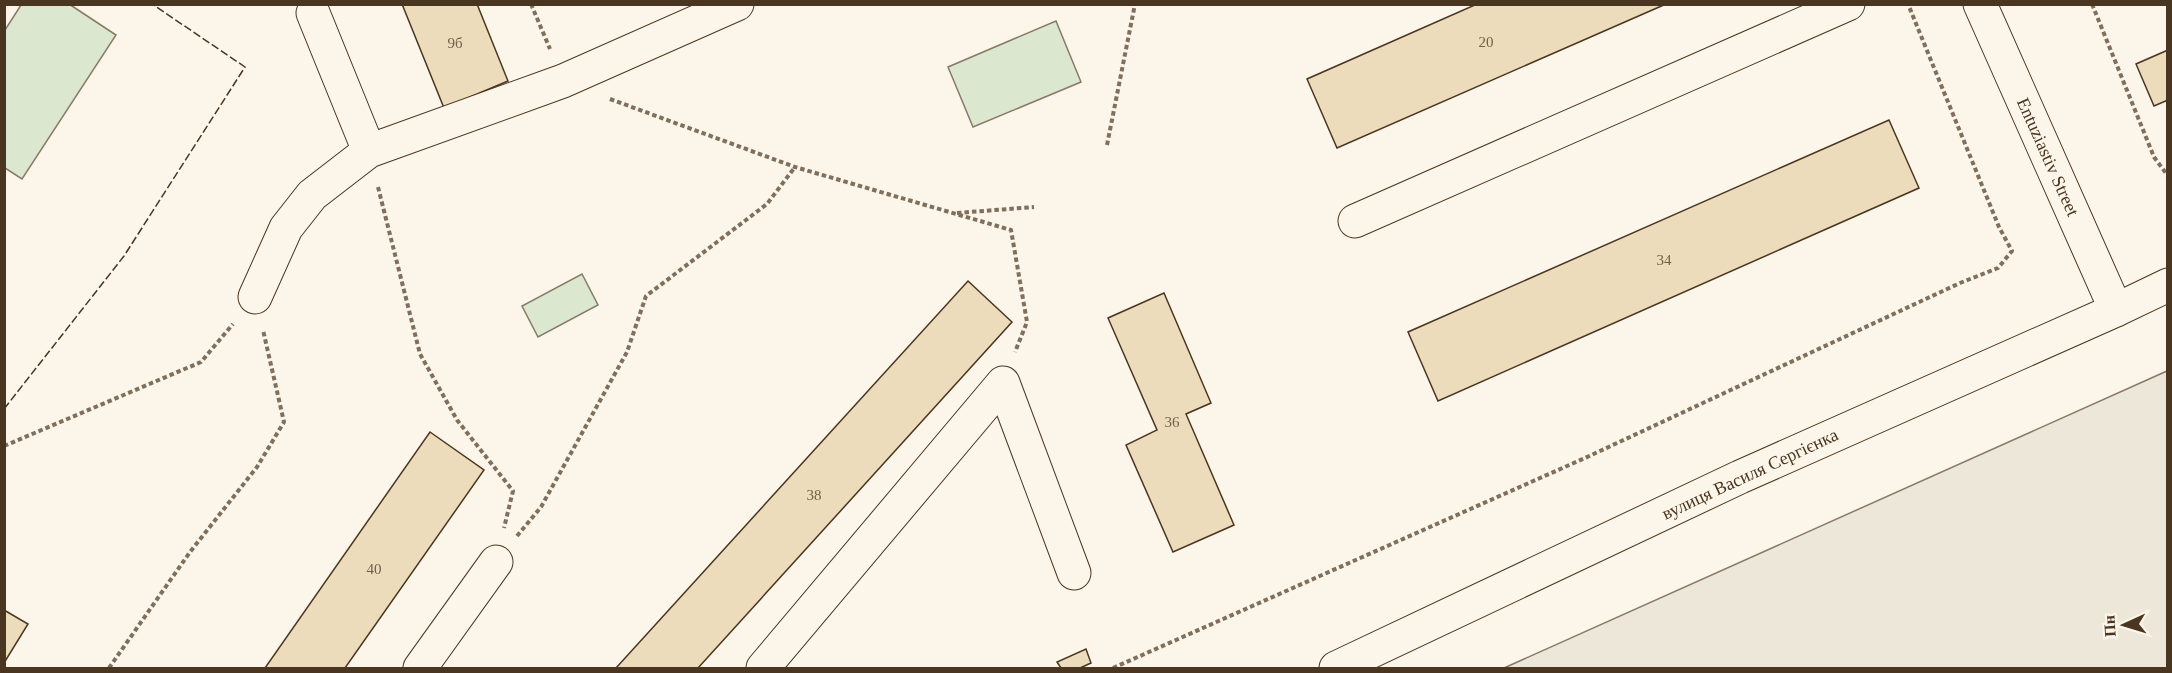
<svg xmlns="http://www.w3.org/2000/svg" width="2172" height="673" viewBox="0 0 2172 673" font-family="'Times New Roman',serif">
<rect width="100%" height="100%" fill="#fbf6e9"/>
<path fill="#dce7d0" stroke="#887966" stroke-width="1.5" d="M69 4 116 35 22 179 5 168V30L21 5Z
M1056 21 1081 82 973 127 948 67Z
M582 274 598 305 538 337 522 306Z"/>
<path fill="#ede7d9" stroke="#887966" stroke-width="1.5" d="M2167 371V668H1504Z"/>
<path fill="#ecdcbc" stroke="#4a3520" stroke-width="1.5" d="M402 4H477L508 81 444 108Z
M1477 4H1666L1337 148 1307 79Z
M2168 50V100L2154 106 2136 64Z
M1889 120 1919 188 1438 401 1408 332Z
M968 281 1012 322 698 668H616Z
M1164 293 1211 403 1186 414 1234 525 1173 552 1126 445 1157 430 1108 318Z
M430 432 484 470 345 668H265Z
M4 610 28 624 4 663Z
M1086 649 1091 663 1080 668H1061L1057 662Z"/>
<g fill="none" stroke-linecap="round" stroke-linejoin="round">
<g stroke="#4a3520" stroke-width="35">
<path id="minor" d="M1980 4 2116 310
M313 13 369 151 563 81 737 4
M1355 221 1848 4
M255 297 286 228 312 195 369 151
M420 668 496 562
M763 668 1003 383 1074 573"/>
</g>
<g stroke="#4a3520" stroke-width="35">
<path id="major" d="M1336 668 1740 477 2116 310 2168 285"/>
</g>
<path stroke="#7f6f5c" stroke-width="4" stroke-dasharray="4.5 3" stroke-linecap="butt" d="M531 4 550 49
M2092 4 2154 157 2168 176
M610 99 795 167 1011 230 1027 322 1015 352
M1107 145 1135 4
M378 187 420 354 457 420 513 491 504 528
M957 213 1034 207
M4 446 201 362 233 324
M517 536 541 507 627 352 646 296 767 204 795 167
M109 668 190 552 257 467 284 422 263 330
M1113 668 1585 458 1960 283 1998 268 2012 251 1999 227 1908 4"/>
<use href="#minor" stroke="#fbf6e9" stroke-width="33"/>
<use href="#major" stroke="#fbf6e9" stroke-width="33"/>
<path stroke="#4a3520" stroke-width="1.5" stroke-dasharray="8 3" stroke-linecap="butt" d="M4 409 124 256 245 67 152 4"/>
</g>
<g text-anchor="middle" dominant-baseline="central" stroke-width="4.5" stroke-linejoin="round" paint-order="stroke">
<g font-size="15" fill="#725f47">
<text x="1486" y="42">20</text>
<text x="455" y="43">9б</text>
<text x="1664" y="260">34</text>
<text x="1172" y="422">36</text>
<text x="814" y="495">38</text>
<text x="374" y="569">40</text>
</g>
<g font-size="18" fill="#4a3520" stroke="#fbf6e9">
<text transform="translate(2048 157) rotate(66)">Entuziastiv Street</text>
<text transform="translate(1750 474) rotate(-25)">вулиця Василя Сергієнка</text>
</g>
</g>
<rect width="2172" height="673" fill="none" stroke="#4a3520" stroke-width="12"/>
<g transform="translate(2124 625) rotate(266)" stroke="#fbf6e9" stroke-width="4.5" paint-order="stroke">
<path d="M0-4.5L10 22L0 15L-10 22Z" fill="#4a3520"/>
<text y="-9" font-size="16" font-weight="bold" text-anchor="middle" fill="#4a3520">Пн</text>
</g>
</svg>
